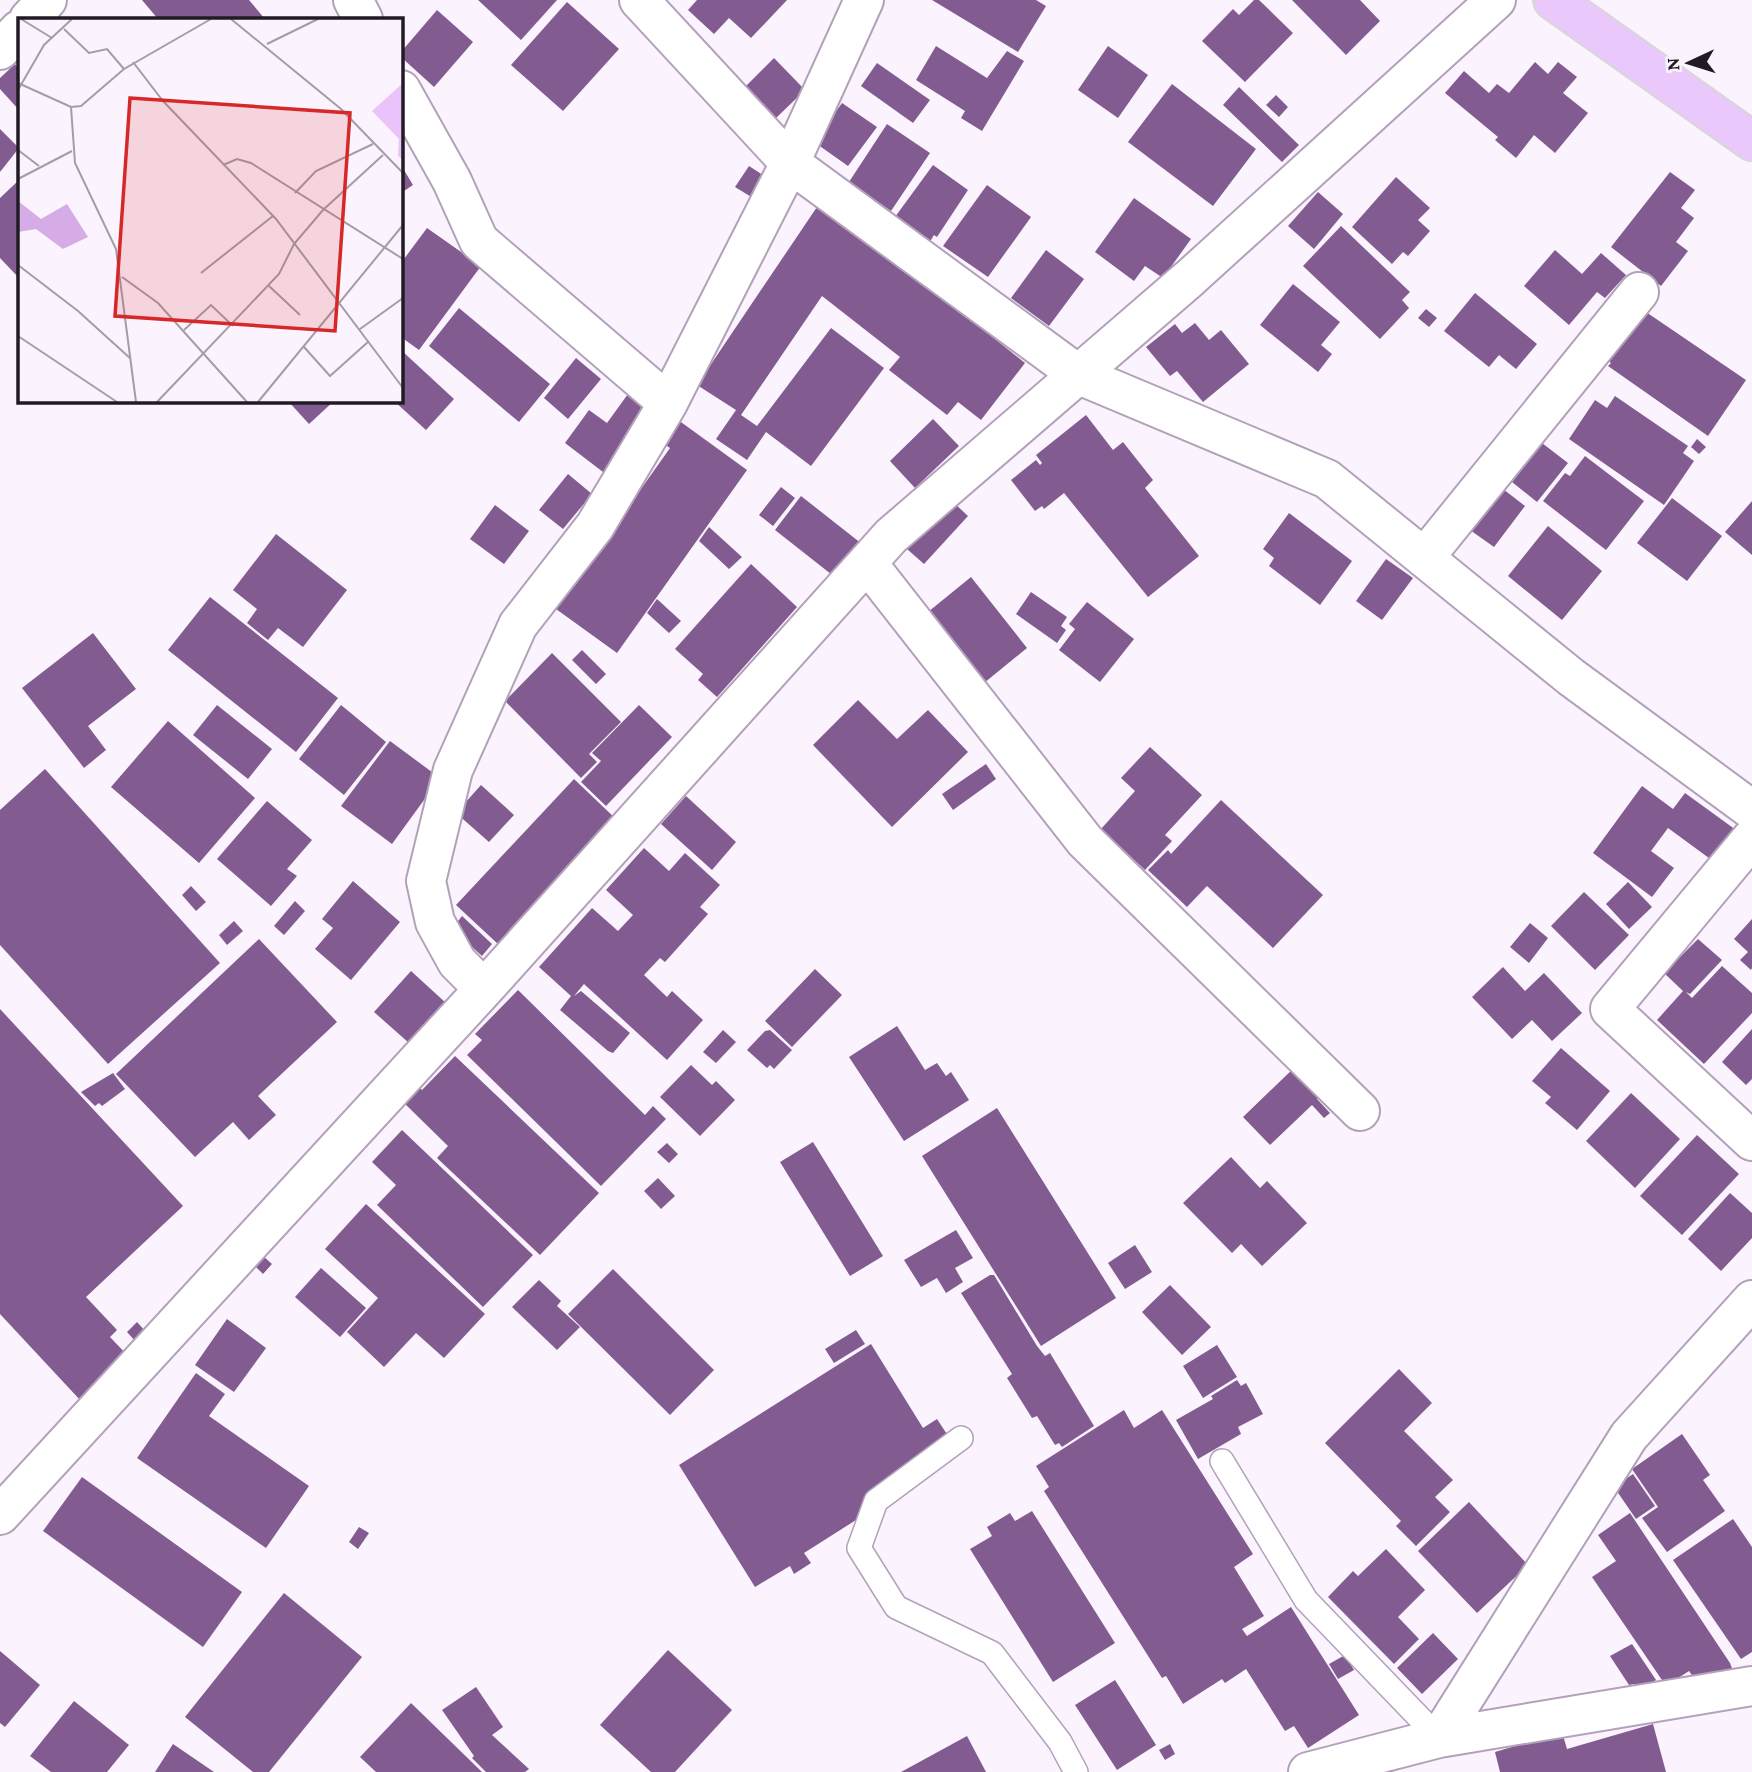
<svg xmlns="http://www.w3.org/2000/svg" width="1752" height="1772" viewBox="0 0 1752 1772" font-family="'Crimson Pro',serif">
<rect width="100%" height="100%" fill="#fbf3fe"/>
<path fill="#825c91" d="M142 0H249L265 19H158Z
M478 0H557L521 40Z
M697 0H787L751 38 729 18 714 34 688 10Z
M932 0H1036L1046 6 1018 52Z
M1254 0H1259L1293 33 1245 82 1202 41 1233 9 1239 15Z
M1292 0H1360L1380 21 1346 55Z
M567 2 619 49 563 111 511 65Z
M437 10 473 42 434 87 401 57V52Z
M936 46 987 78 1007 51 1024 61 982 131 961 118 965 111 916 80Z
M1108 46 1148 75 1118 118 1078 90Z
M774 58 805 90 776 118 745 87Z
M1535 62 1548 74 1558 62 1577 77 1563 93 1588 113 1555 153 1534 135 1516 158 1495 140 1498 137 1445 93 1464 71 1489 93 1497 84 1509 93Z
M877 63 930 100 913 123 861 86Z
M15 64 19 69V110L0 89V78Z
M1172 84 1256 149 1213 206 1128 142Z
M1239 87 1299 145 1282 162 1223 105Z
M1276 95 1288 107 1279 117 1266 105Z
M842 103 877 127 848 166 814 142Z
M887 124 930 153 891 211 849 182Z
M0 129 19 148 0 172Z
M401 165 413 185 401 193Z
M933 165 968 190 937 237 934 235 929 243 895 217Z
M749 166 766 177 753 198 735 187Z
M1670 172 1695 190 1681 208 1694 218 1676 242 1688 251 1661 286 1611 247Z
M1396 177 1430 208 1418 220 1430 231 1408 256 1403 252 1392 264 1352 227Z
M19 180V278L0 258V198Z
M987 185 1031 217 988 277 943 246Z
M1318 192 1343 214 1314 249 1288 226Z
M1134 198 1191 239 1163 278 1145 266 1134 281 1095 252Z
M819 204 864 234 1025 363 981 420 958 402 947 415 889 370 900 357 822 296 741 415 757 426 831 328 884 368 811 466 766 432 747 460 716 439 736 410 697 385Z
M1341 226 1410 292 1402 300 1409 308 1380 339 1303 266Z
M427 228 481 266 419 350 401 337V263Z
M1046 250 1084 279 1049 326 1011 298Z
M1555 250 1582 274 1601 253 1626 275 1605 298 1597 292 1569 325 1524 286Z
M1293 284 1340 322 1321 345 1332 354 1318 372 1260 325Z
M1475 293 1537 344 1516 369 1499 355 1489 367 1444 331Z
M459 308 550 384 519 422 429 346Z
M1426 309 1437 318 1429 327 1418 318Z
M1646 312 1746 380 1708 436 1608 366 1611 363 1605 358Z
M1195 323 1209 340 1221 330 1249 364 1203 402 1177 371 1170 376 1146 347 1175 324 1182 333Z
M401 350 454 399 426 430 394 401H401Z
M576 358 601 379 568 419 544 398Z
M628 394 653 413 607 475 565 443 589 410 607 423Z
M1615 396 1688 446 1683 453 1694 461 1664 505 1569 439 1595 400 1607 408Z
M288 401H334L309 424Z
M1086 415 1113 450 1123 442 1153 480 1145 488 1199 556 1148 597 1064 493 1044 509 1042 506 1035 511 1011 480 1036 460 1040 465 1042 463 1036 455Z
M674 417 747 470 617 653 556 609 670 448 658 440Z
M933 419 959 446 915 488 890 461Z
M1697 439 1706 447 1699 454 1691 447Z
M1542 443 1568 463 1537 502 1512 482Z
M1585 456 1644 501 1606 550 1543 501 1565 473 1570 476Z
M568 474 592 494 563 529 539 510Z
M781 487 795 498 773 526 759 515Z
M1503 489 1525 506 1494 547 1470 530Z
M801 496 862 544 836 578 775 530Z
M1672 498 1722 536 1687 581 1637 543Z
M952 501 968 516 924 564 907 549Z
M1752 501V555L1725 532Z
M495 505 529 531 504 564 470 539Z
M1289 513 1352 561 1320 605 1269 566 1274 558 1263 549Z
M1548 526 1602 571 1562 620 1508 576Z
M709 527 742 557 729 569 699 541Z
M276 534 347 590 303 647 278 628 268 640 247 623 257 609 233 590Z
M1386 559 1413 578 1382 620 1356 601Z
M751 564 797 607 717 697 698 680 703 674 675 649Z
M971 577 1027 648 984 683 928 612Z
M1031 592 1067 617 1061 626 1066 630 1057 643 1016 614Z
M210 597 338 698 296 752 168 650Z
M657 599 681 621 669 633 647 613Z
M1087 602 1134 639 1100 682 1059 650 1075 629 1069 624Z
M93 633 136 689 88 726 106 750 84 768 22 688Z
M582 650 606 674 596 684 572 660Z
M552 653 621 722 589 754 597 762 581 778 505 701Z
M858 700 897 739 928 710 968 752 892 827 813 745Z
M217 705 272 749 248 779 193 735Z
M341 705 386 742 344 795 299 759Z
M639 705 672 737 606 806 581 782 601 761 592 753Z
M168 721 255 798 199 863 111 787Z
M390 741 440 778 392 844 341 806Z
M1150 747 1202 795 1165 835 1172 841 1145 870 1101 829 1135 791 1121 778Z
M986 764 996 779 953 810 942 794Z
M45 769 220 963 108 1064 0 945V810Z
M574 779 617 820 499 945 456 905Z
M481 785 514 815 489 842 456 813Z
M1642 786 1673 809 1685 793 1736 830 1713 861 1668 828 1651 851 1674 868 1652 897 1593 853Z
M686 796 736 842 712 870 661 824Z
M1221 800 1323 895 1273 948 1207 886 1187 907 1148 870 1168 850 1171 854Z
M267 801 312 840 287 869 297 876 271 906 217 859Z
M644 848 669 871 685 853 720 885 700 907 708 914 665 962 660 958 644 975 667 997 672 991 703 1020 667 1060 584 984 574 996 581 991 630 1033 613 1053 608 1051 560 1010 571 996 539 967 592 908 618 931 633 915 606 890Z
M353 881 400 922 351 980 315 949 333 928 322 919Z
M1628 882 1652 907 1629 929 1606 904Z
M191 886 206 902 196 911 182 895Z
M1584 892 1629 935 1595 970 1551 926Z
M295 901 305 911 284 935 274 926Z
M462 916 492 944 482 956 452 929Z
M1752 919V968L1751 970 1740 960 1748 952 1734 939Z
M234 921 243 931 227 945 219 935Z
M1530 923 1548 938 1529 963 1510 947Z
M259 939 337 1022 258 1096 276 1115 249 1140 233 1122 195 1157 116 1074Z
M1698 939 1722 960 1690 994 1686 992 1692 998 1722 966 1752 993V1013L1704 1064 1657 1020 1683 991 1664 973Z
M1503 967 1525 991 1544 973 1582 1013 1552 1041 1532 1020 1512 1039 1472 997Z
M815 969 842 995 792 1047 765 1021Z
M411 971 446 1003 409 1043 374 1012Z
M518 990 645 1115 653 1106 666 1119 601 1186 467 1055 482 1040 475 1034Z
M0 1009 183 1206 86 1297 117 1330 110 1337 129 1357 81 1401 0 1314Z
M897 1026 925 1070 937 1063 946 1076 951 1072 969 1100 904 1141 849 1057Z
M1752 1029V1079L1746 1085 1722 1062Z
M723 1030 736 1042 716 1063 703 1052Z
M770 1030 792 1050 774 1069 770 1065 767 1068 747 1050 765 1031Z
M1561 1048 1610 1091 1577 1130 1545 1103 1551 1097 1532 1081Z
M455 1056 599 1193 540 1255 437 1158 448 1146 400 1099 416 1083 422 1090Z
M691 1065 712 1085 716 1081 735 1100 700 1136 660 1097Z
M1295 1067 1322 1095 1317 1099 1330 1113 1324 1118 1312 1105 1270 1145 1243 1117Z
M113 1073 125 1089 102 1106 99 1103 95 1106 81 1092Z
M1631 1093 1680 1139 1635 1188 1586 1141Z
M997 1108 1116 1298 1041 1346 922 1156Z
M402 1130 533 1255 483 1307 377 1205 396 1185 372 1162Z
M1697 1135 1739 1174 1682 1235 1640 1196Z
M813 1142 883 1256 850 1276 780 1162Z
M667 1143 678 1154 669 1163 657 1152Z
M1231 1157 1260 1188 1267 1181 1307 1223 1262 1266 1241 1244 1232 1253 1183 1203Z
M658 1178 675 1196 661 1209 644 1191Z
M1730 1193 1752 1213V1238L1721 1271 1688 1239Z
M366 1204 485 1314 444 1358 416 1333 384 1367 347 1332 378 1298 325 1249Z
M956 1230 973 1258 955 1268 963 1282 946 1293 937 1278 921 1287 904 1260Z
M1135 1245 1152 1272 1125 1289 1108 1263Z
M263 1256 272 1264 263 1274 254 1265Z
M321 1268 366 1308 340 1337 295 1297Z
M613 1269 714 1370 670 1415 568 1314Z
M990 1275H994L1037 1346 1045 1356 1050 1353 1094 1426 1062 1447 1059 1443 1055 1445 1037 1416 1032 1418 1007 1378 1012 1374 961 1293Z
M539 1280 561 1301 557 1306 580 1327 557 1350 512 1307Z
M1170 1285 1211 1327 1182 1355 1142 1312Z
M227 1319 266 1348 234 1392 195 1365Z
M137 1322 146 1332 136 1342 127 1332Z
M856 1330 865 1344 834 1363 825 1349Z
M871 1344 923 1428 937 1419 960 1454 804 1553 811 1563 794 1574 790 1566 755 1587 679 1465Z
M1217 1345 1237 1377 1203 1398 1183 1366Z
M1399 1369 1432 1403 1404 1431 1453 1480 1435 1497 1450 1512 1416 1546 1396 1526 1401 1521 1325 1443Z
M196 1373 225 1394 209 1416 309 1486 266 1548 137 1458Z
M1237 1380 1241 1386 1246 1383 1263 1414 1238 1427 1241 1434 1198 1459 1176 1420 1213 1399 1211 1396Z
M1124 1410 1134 1428 1162 1410 1253 1554 1234 1567 1264 1616 1242 1629 1247 1636 1291 1607 1359 1715 1308 1748 1294 1726 1285 1731 1246 1669 1225 1683 1222 1679 1183 1704 1166 1676 1162 1678 1044 1491 1049 1487 1036 1466Z
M1682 1434 1710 1475 1703 1480 1725 1511 1667 1552 1642 1518 1658 1507 1632 1469Z
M1633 1474 1655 1506 1636 1519 1614 1487Z
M82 1477 242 1592 203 1647 43 1531Z
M1469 1502 1528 1565 1477 1613 1418 1551Z
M1032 1511 1115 1643 1053 1682 970 1549 992 1536 987 1527 1010 1513 1015 1521Z
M1630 1513 1730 1663 1733 1671 1694 1678 1689 1671 1666 1686 1592 1577 1616 1561 1598 1535Z
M1733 1519 1752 1547V1652L1741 1659 1673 1560Z
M359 1527 369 1533 358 1549 349 1542Z
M1386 1549 1425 1590 1398 1617 1419 1639 1394 1664 1328 1597 1353 1571 1358 1576Z
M284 1593 362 1657 269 1772H253L185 1717Z
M1433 1633 1458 1659 1422 1694 1397 1668Z
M1632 1644 1656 1680 1639 1691 1634 1684 1629 1685 1610 1656Z
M668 1650 732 1710 675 1772H651L600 1725Z
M0 1651 40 1685 5 1727 0 1723Z
M1345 1655 1354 1670 1338 1679 1329 1664Z
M1115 1680 1156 1745 1117 1770 1075 1705Z
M476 1687 503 1727 492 1735 529 1769 525 1772H486L472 1758 474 1756 442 1710Z
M74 1701 129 1745 107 1772H51L30 1756Z
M411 1703 482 1772H376L360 1757Z
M1653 1724 1666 1772H1500L1495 1752 1562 1732 1567 1749Z
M967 1736 986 1772H901Z
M173 1744 214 1772H155Z
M1170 1744 1175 1754 1165 1760 1159 1750Z"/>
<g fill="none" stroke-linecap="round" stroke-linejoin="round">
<g stroke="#b3a1ba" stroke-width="26">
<path id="service" d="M961 1438 876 1501 859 1548 896 1607 992 1653 1060 1742 1076 1772
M1222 1461 1306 1600 1439 1738"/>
</g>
<g stroke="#b3a1ba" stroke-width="42">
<path id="minor" d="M353 0 363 19
M639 0 790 163 1079 375 1327 479 1571 677 1752 810
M29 19 47 0
M0 50 19 30
M401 90 452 181 479 241 668 403
M1424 558 1639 292
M868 564 1085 841 1360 1111
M1752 838 1610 1009 1752 1141
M484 989 457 962 435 922 426 881 453 770 518 625 595 526 668 403 790 163 864 0
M0 1515 484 989 891 536 1190 278 1496 0
M1439 1738 1629 1436 1752 1300
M1308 1772 1439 1738 1752 1686"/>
</g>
<g stroke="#d7d6d8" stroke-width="42">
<path id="trunk" d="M1553 0 1752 141"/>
</g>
<use href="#service" stroke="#fff" stroke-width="23"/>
<use href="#minor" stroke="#fff" stroke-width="38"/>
<use href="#trunk" stroke="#ebc8fb" stroke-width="38"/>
</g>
<g transform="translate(18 18)">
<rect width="385" height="385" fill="#fbf3fe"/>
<path d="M385 65V142L380 138 381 121 354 93Z" fill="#e9c3fa"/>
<path d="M0 183 23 201 49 186 70 219 45 231 18 211 0 214Z" fill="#d5ace6"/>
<path fill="none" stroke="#a49da7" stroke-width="2" d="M3 1 34 20M213 1 323 91 385 155M46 11 71 35 89 31 106 51M249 26 300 1M115 44 145 83 258 201 385 370M0 65 53 89 63 88 106 51 193 1M0 72 26 27 54 1M53 89 57 145 98 231 118 384M0 132 21 148M205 147 219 141 233 145 385 241M0 161 54 133M277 175 298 153 355 126M0 247 60 293 113 341M183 255 255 198M104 259 140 285 229 384M251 268 282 297M342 311 385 280M166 312 193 287 215 308M0 318 99 384M286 329 312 358 351 323M139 384 261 256 276 226 305 192 365 137M240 384 385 207"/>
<path fill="#d62828" fill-opacity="0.15" stroke="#d62828" stroke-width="3.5" d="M112 80 332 95 317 313 97 298Z"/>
<rect width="385" height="385" fill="none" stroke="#221b25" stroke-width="3.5"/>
</g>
<g transform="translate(1689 63) rotate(266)" stroke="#fbf3fe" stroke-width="5" paint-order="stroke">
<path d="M0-5L12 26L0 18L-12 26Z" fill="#221b25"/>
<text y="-10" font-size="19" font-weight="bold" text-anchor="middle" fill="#221b25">N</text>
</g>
</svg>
